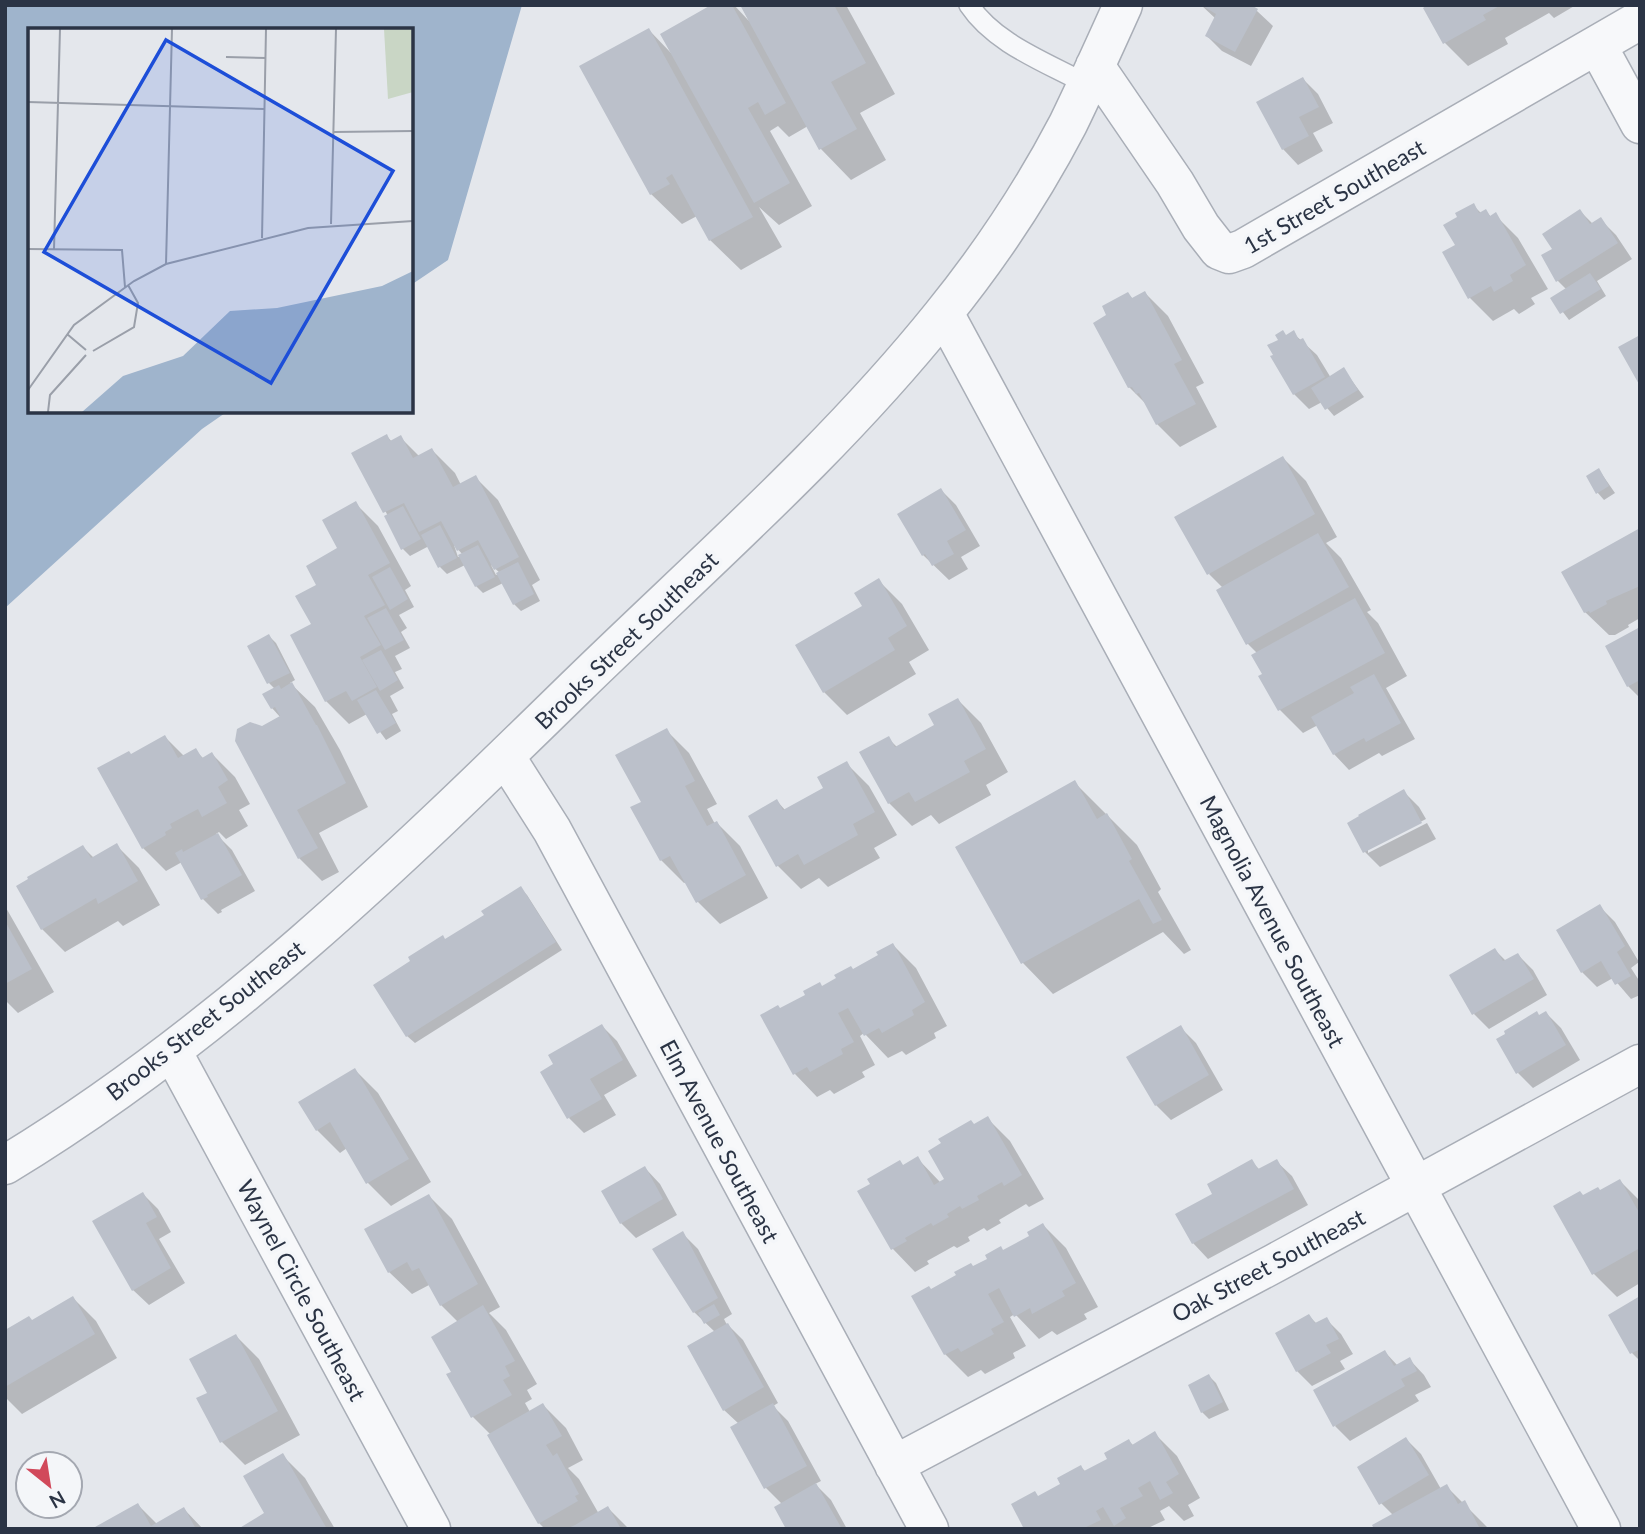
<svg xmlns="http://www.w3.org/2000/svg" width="1645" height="1534" viewBox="0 0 1645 1534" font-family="Lato,sans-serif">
<rect width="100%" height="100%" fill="#e4e7ec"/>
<path fill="#9fb4cc" d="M5 5H522L448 260 411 285V30H30V411H228L202 429 5 608Z"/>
<path fill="#0003" fill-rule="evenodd" d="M715 5H734L749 21 741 5H846L895 94 860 113 886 160 851 180 821 149 808 126 789 137 778 126 770 131 812 206 779 225 759 207 782 247 741 270 710 240 697 216 682 224 651 194 649 30 672 54Z
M1201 5H1247L1257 11 1273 26 1251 66 1222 51 1207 36 1216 19Z
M1431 5H1576L1554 18 1549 13 1505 38 1508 44 1468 66 1445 43 1425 8Z
M1303 79 1318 94 1333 123 1313 133 1323 151 1298 165 1283 149 1259 103Z
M1473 205 1482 214 1486 211 1491 217 1495 215 1518 238 1548 289 1531 298 1535 304 1519 314 1514 309 1493 321 1470 298 1457 245Z
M1580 211 1593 224 1601 220 1616 235 1632 259 1597 281 1606 296 1569 320 1553 299 1567 290 1558 281 1544 256 1554 249Z
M1145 293 1168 316 1204 383 1196 387 1217 427 1180 447 1157 424 1148 406 1129 387 1109 316 1128 294 1133 299Z
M1293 333 1317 355 1331 378 1344 370 1364 397 1334 416 1322 402 1309 409 1294 394 1287 337Z
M387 436 392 442 400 437 420 457 432 450 455 473 461 485 475 477 498 500 540 580 532 585 540 601 521 611 514 604 503 583 483 593 476 586 465 565 447 574 440 567 429 546 410 556 403 549 388 516 354 453ZM454 545 463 555 458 557ZM491 565 500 573 496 575Z
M1283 458 1306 481 1337 537 1326 543 1341 558 1371 610 1367 612 1378 623 1407 676 1386 688 1415 739 1382 756 1379 753 1349 770 1334 754 1318 725 1303 733 1280 710 1261 677 1264 675 1258 654 1248 644 1223 588 1209 574Z
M1599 470 1615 493 1604 500 1597 492Z
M941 490 956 505 980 546 961 557 968 569 949 580 923 555Z
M355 503 378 526 411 586 405 590 414 607 399 615 407 628 401 632 410 648 395 656 402 669 395 672 404 688 390 696 398 711 392 714 401 731 386 740 367 714 349 724 326 701 313 625 319 586 339 549Z
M1640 530V618L1628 625 1629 627 1615 635H1609L1585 612Z
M879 581 902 604 929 650 909 662 916 674 847 715 824 692Z
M1640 629V698L1628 686Z
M269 636 276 643 295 680 290 683 315 707 340 750 368 807 319 833 339 872 322 881 299 858 262 728 281 718 272 708 265 695 275 689 269 683 249 647Z
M958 700 981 723 1008 772 986 785 991 795 939 824 931 815 912 826 889 803 888 738 897 747 937 726Z
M666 730 689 753 717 804 707 809 715 824 717 823 740 846 768 898 720 924 697 901 687 882 684 883 661 860 643 803Z
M165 737 184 756 195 750 204 759 212 754 235 777 250 804 239 810 248 826 226 839 219 832 216 834 232 850 255 891 221 910 222 912 218 914 203 899 182 862 166 871 143 848 132 756Z
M846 763 869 786 897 835 874 848 880 858 828 887 819 878 801 889 778 866 750 816 777 801 786 811 825 789Z
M1074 782 1137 845 1161 889 1158 892 1191 950 1184 954 1163 932 1053 994 1023 963 958 847Z
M1403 791 1419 807 1426 819 1368 849V853L1427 823 1436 839 1380 867 1365 852 1349 824Z
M116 845 139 868 160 905 123 926 118 921 65 952 42 929 83 847 94 858Z
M520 888 527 895 562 950 415 1043 407 1036 446 940 486 915Z
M5 906 54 992 18 1013 5 1000Z
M1599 906 1615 922 1639 962 1631 968 1640 982V995L1631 999 1613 978 1597 987 1582 972Z
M893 945 916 968 947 1026 934 1033 936 1038 906 1055 902 1051 888 1058 864 1033 860 1036 875 1065 862 1072 865 1077 834 1094 830 1090 817 1097 795 1074 781 1010 881 956Z
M1495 950 1506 961 1518 955 1533 970 1547 995 1489 1029 1474 1014Z
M1546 1013 1561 1028 1580 1060 1533 1088 1518 1073 1540 1016Z
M602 1026 617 1041 637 1076 604 1095 616 1115 584 1133 569 1118Z
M1181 1028 1196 1043 1223 1090 1171 1120 1156 1105Z
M355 1070 378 1093 431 1182 391 1206 368 1183 347 1148 340 1153 317 1130Z
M987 1118 1010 1141 1044 1199 1029 1207 1026 1204 999 1220 1001 1223 987 1231 984 1228 968 1237 970 1241 957 1248 954 1246 927 1261 929 1264 915 1272 893 1249 860 1192 918 1159 940 1182 947 1180 975 1126Z
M1251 1161 1260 1170 1276 1161 1292 1176 1308 1205 1208 1259 1193 1243 1215 1195Z
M645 1168 660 1184 677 1215 636 1238 621 1223Z
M1620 1181 1640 1201V1283L1617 1297 1594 1274 1583 1196 1601 1192Z
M143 1194 158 1209 171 1232 159 1239 185 1283 149 1305 133 1290Z
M429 1196 452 1219 500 1307 489 1313 506 1330 537 1384 527 1390 532 1399 525 1403 530 1412 543 1405 566 1428 583 1460 568 1468 579 1479 599 1514 608 1508 629 1529H545L539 1523 491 1435 473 1417 453 1372 459 1323 441 1305 429 1285 412 1294 389 1272Z
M1043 1225 1066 1248 1098 1307 1084 1314 1087 1319 1057 1335 1052 1331 1039 1339 1015 1314 1010 1317 1026 1346 1013 1353 1015 1358 985 1374 981 1370 968 1377 945 1354 932 1291 1031 1237Z
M683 1234 698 1249 732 1314 724 1319 726 1323 743 1340 778 1403 773 1406 788 1421 821 1481 815 1484 831 1500 847 1529H788L782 1504 766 1488 733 1427 739 1424 724 1410 715 1332 694 1312Z
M73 1298 96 1321 117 1358 22 1414 5 1397V1331L33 1322Z
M1640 1298V1361L1632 1353Z
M1309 1316 1317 1324 1326 1319 1341 1334 1353 1354 1340 1361 1345 1369 1312 1386 1297 1371Z
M236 1336 259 1359 300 1435 245 1465 222 1442 209 1393Z
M1385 1352 1398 1366 1409 1359 1424 1375 1431 1387 1415 1395 1419 1401 1350 1441 1335 1426Z
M1209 1376 1216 1383 1229 1410 1209 1419 1202 1412Z
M1155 1434 1177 1456 1200 1498 1188 1505 1194 1516 1184 1521 1169 1506 1160 1511 1165 1520 1146 1529H1027L1039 1498 1063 1485 1081 1467 1086 1472 1109 1459 1129 1441 1134 1446Z
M1406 1439 1421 1454 1441 1489 1446 1486 1489 1529H1376L1393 1515 1381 1503Z
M282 1455 305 1478 335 1529H241L267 1514Z
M138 1505 157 1524 184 1509 203 1529H98Z"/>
<path fill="#bbc0ca" d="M711 5H732L786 103 765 115 758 102 748 108 790 183 754 203 660 34Z
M740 5H834L866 63 831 82 857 129 819 150Z
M1201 5H1251L1258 9 1235 52 1205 36 1216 14Z
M1427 5H1501L1483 15 1486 20 1443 44 1423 8Z
M649 28 753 217 709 241 672 174 666 178 670 184 650 195 579 66Z
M1303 77 1319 107 1299 117 1309 136 1282 150 1256 102Z
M1474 203 1479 213 1486 209 1490 216 1496 212 1526 265 1510 275 1513 281 1494 292 1491 286 1468 299 1442 252 1455 245 1443 225 1457 217 1455 213Z
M1580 209 1590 224 1601 217 1618 243 1556 282 1541 255 1552 249 1542 234Z
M1590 273 1601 289 1560 314 1550 298Z
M1145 291 1182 360 1174 364 1196 404 1156 425 1139 393 1136 394 1132 387 1128 388 1093 323 1106 315 1102 306 1128 292 1132 298Z
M1283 330 1286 335 1294 330 1299 340 1303 338 1325 377 1293 395 1270 356 1273 355 1267 345 1278 340 1275 335Z
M1640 335V386L1618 347Z
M1344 367 1358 390 1325 410 1311 388Z
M387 434 390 441 401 435 413 458 432 448 453 487 476 475 519 557 494 570 478 540 457 551 441 521 419 532 404 503 383 513 351 453Z
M1283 456 1315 514 1207 575 1174 517Z
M1599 468 1609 486 1596 494 1586 476Z
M941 488 966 530 947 541 954 554 932 566 925 554 922 556 897 514Z
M356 501 390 563 368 575 385 605 364 616 381 645 360 657 377 687 352 701 346 691 325 702 290 635 311 624 295 596 316 585 306 566 337 548 322 520Z
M403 506 421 539 401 550 384 516Z
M440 525 457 558 438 568 421 535Z
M1640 528V586L1606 601 1607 604 1590 613 1589 611 1584 613 1561 572Z
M1318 533 1349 587 1246 645 1216 590Z
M478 545 495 577 475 587 458 555Z
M518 562 534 594 513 605 496 573Z
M390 567 408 599 390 610 372 577Z
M879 578 907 626 888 638 895 650 823 693 795 645 862 606 854 593Z
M1355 598 1385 653 1278 711 1258 676 1262 674 1251 655Z
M386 608 404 640 385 650 367 618Z
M1640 627V680L1627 687 1605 646Z
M269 634 290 673 267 684 247 646Z
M381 650 398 680 380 691 362 660Z
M1374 674 1401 723 1366 742 1364 738 1333 755 1311 717 1354 693 1350 687Z
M292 682 316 725H317L346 783 297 810 318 848 298 859 235 741 237 729 250 722 262 726 280 716 275 707 271 709 262 694 279 685 281 689Z
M376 690 396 723 377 734 357 700Z
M958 698 986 749 964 761 970 772 915 802 909 792 888 804 859 752 889 736 895 747 934 725 928 714Z
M667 728 695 781 685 786 707 826 717 821 746 875 696 903 670 856 660 861 630 807 641 802 615 755Z
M165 735 178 758 196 748 202 758 212 752 228 780 218 787 227 803 202 817 198 809 170 824 172 828 165 832 166 835 142 849 97 768 129 751 131 754Z
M847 761 875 812 853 824 858 835 804 865 798 854 776 867 748 816 777 799 783 810 823 788 817 777Z
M1075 780 1097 819 1107 813 1132 859 1129 861 1162 920 1153 924 1139 899 1021 964 955 847Z
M1404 789 1422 823 1363 853 1347 823 1359 816 1358 815Z
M218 833 242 875 207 895 208 897 201 900 175 853 182 849 183 852Z
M117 843 138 881 98 904 96 898 41 930 16 886 28 879 27 877 83 845 91 858Z
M521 886 556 942 406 1037 373 985 410 961 408 957 443 935 445 939 484 915 481 911Z
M1600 904 1625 946 1617 952 1631 976 1615 985 1601 961 1581 973 1556 930Z
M5 921 32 969 5 984Z
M893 943 925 1002 912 1010 914 1015 882 1033 879 1028 864 1036 848 1008 838 1013 854 1042 841 1049 843 1054 810 1072 807 1067 793 1075 760 1015 778 1005 780 1008 805 995 803 991 820 982 822 986 836 978 834 975 851 966 853 969 878 955 876 952Z
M1495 948 1503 961 1518 953 1534 979 1472 1015 1449 975Z
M1537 1011 1539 1015 1546 1011 1566 1045 1516 1074 1496 1039 1505 1034 1504 1031Z
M602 1024 623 1060 590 1079 602 1099 567 1119 540 1072 553 1064 548 1055Z
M1181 1025 1209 1075 1155 1106 1126 1057Z
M355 1068 409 1159 366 1184 330 1122 316 1131 298 1102Z
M988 1116 1022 1175 1004 1186 1002 1182 977 1196 979 1200 962 1209 960 1206 947 1214 949 1217 933 1226 931 1223 905 1238 907 1241 891 1250 857 1191 870 1184 867 1179 900 1160 903 1165 918 1156 934 1185 944 1179 928 1151 941 1143 938 1139 971 1120 974 1124Z
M1252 1159 1258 1169 1277 1159 1294 1189 1192 1244 1175 1214 1212 1194 1207 1184Z
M645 1166 663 1199 620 1224 601 1191Z
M1620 1179 1640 1214V1248L1592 1275 1553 1206 1580 1191 1583 1195 1598 1187 1600 1190Z
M143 1192 157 1217 146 1223 171 1268 132 1291 92 1221Z
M429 1194 478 1284 440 1306 419 1268 412 1271 407 1262 388 1273 364 1229Z
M1043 1223 1076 1283 1062 1291 1065 1296 1032 1314 1030 1308 1014 1317 999 1288 988 1294 1004 1322 991 1329 994 1334 961 1352 958 1348 944 1355 911 1296 929 1286 931 1289 956 1275 954 1272 971 1263 973 1266 987 1259 985 1255 1001 1246 1003 1250 1029 1236 1027 1232Z
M683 1231 718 1298 693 1313 652 1249Z
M73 1296 95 1334 5 1387V1330L29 1316 32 1320Z
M1640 1296V1349L1630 1354 1608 1315Z
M714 1304 720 1315 704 1324 698 1313Z
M483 1305 515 1361 505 1366 510 1376 503 1380 512 1395 471 1418 446 1374 451 1372 431 1337Z
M1309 1314 1315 1323 1327 1317 1339 1339 1326 1345 1331 1353 1296 1372 1275 1333Z
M728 1323 764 1387 723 1411 687 1346Z
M236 1334 278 1411 220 1443 196 1398 207 1393 189 1359Z
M1385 1350 1394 1366 1410 1357 1417 1371 1401 1379 1405 1386 1333 1427 1313 1390Z
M1209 1374 1223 1402 1201 1413 1188 1385Z
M543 1403 562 1436 546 1445 553 1456 557 1453 579 1494 575 1496 578 1501 538 1524 487 1435Z
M773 1403 807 1466 764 1489 730 1427Z
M1155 1431 1179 1474 1166 1482 1173 1493 1160 1500 1150 1481 1138 1488 1143 1496 1120 1508 1126 1518 1114 1526 1103 1507 1096 1511 1101 1520 1082 1529H1024L1011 1504 1035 1491 1038 1496 1060 1484 1057 1478 1081 1465 1084 1471 1107 1459 1104 1453 1129 1439 1132 1445Z
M1406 1437 1429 1475 1379 1505 1357 1467Z
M283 1453 327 1529H238L264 1513 243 1476Z
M816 1483 842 1529H786L774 1507Z
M1447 1484 1458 1504 1465 1500 1480 1529H1374L1372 1525Z
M138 1503 151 1526 184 1507 196 1529H96L95 1527Z
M608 1506 621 1529H566L575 1525Z"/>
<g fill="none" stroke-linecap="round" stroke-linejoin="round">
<g stroke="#a9aeb7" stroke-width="22">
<path id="service" d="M969 5C995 44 1046 62 1086 84"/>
</g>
<g stroke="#a9aeb7" stroke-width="41">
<path id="minor" d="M1597 45 1640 124
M1095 66 1175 183 1201 227 1219 250 1229 254 1243 249 1640 20
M944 313 1601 1529
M505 756 552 830 929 1529
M172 1051 431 1529
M5 1165C218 1036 398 861 575 688 700 566 832 452 942 315 989 257 1033 191 1068 124 1087 85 1105 45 1123 5
M894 1465 1275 1263 1640 1064"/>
</g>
<use href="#service" stroke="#f7f8fa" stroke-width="19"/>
<use href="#minor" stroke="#f7f8fa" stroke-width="38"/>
</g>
<g text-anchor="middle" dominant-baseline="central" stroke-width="7" stroke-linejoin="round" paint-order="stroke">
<g font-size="23" fill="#2b3445" stroke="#f4f6f9">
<text transform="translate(1334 196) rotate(-30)">1st Street Southeast</text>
<text transform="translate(626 640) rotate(-44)">Brooks Street Southeast</text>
<text transform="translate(1273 921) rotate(62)">Magnolia Avenue Southeast</text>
<text transform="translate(205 1020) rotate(-38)">Brooks Street Southeast</text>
<text transform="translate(720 1141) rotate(62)">Elm Avenue Southeast</text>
<text transform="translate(1268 1265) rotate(-28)">Oak Street Southeast</text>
<text transform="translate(302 1290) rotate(62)">Waynel Circle Southeast</text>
</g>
</g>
<g transform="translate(28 28)">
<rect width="385" height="385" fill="#e4e7ec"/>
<path d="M356 1H385V64L360 71Z" fill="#c9d6c5"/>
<path d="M385 243V384H54L95 348 155 328 202 283 249 280 354 258Z" fill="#9fb4cc"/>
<path fill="none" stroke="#9a9fa9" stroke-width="2" d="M198 29 238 30M0 74 236 81M306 104 385 103M303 196 308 1M234 210 238 1M0 221 94 222 97 259M26 221 32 1M138 236 144 1M39 306 58 322M65 323 106 299 110 275 100 257M0 362 46 297 106 253 138 236 280 200 385 193M20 384 22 367 58 327"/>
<path fill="#1d4ed8" fill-opacity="0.15" stroke="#1d4ed8" stroke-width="3.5" d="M138 12 365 143 243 355 16 224Z"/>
<rect width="385" height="385" fill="none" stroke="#2b3445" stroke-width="3.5"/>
</g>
<rect width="1645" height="1534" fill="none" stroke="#2b3445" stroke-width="14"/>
<g transform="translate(49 1485) rotate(150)"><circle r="33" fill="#f4f6f9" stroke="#a4a8b1" stroke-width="2"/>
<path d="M0-5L12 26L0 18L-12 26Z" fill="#d1495b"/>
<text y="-10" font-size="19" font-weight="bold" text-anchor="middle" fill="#2b3445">N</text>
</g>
</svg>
